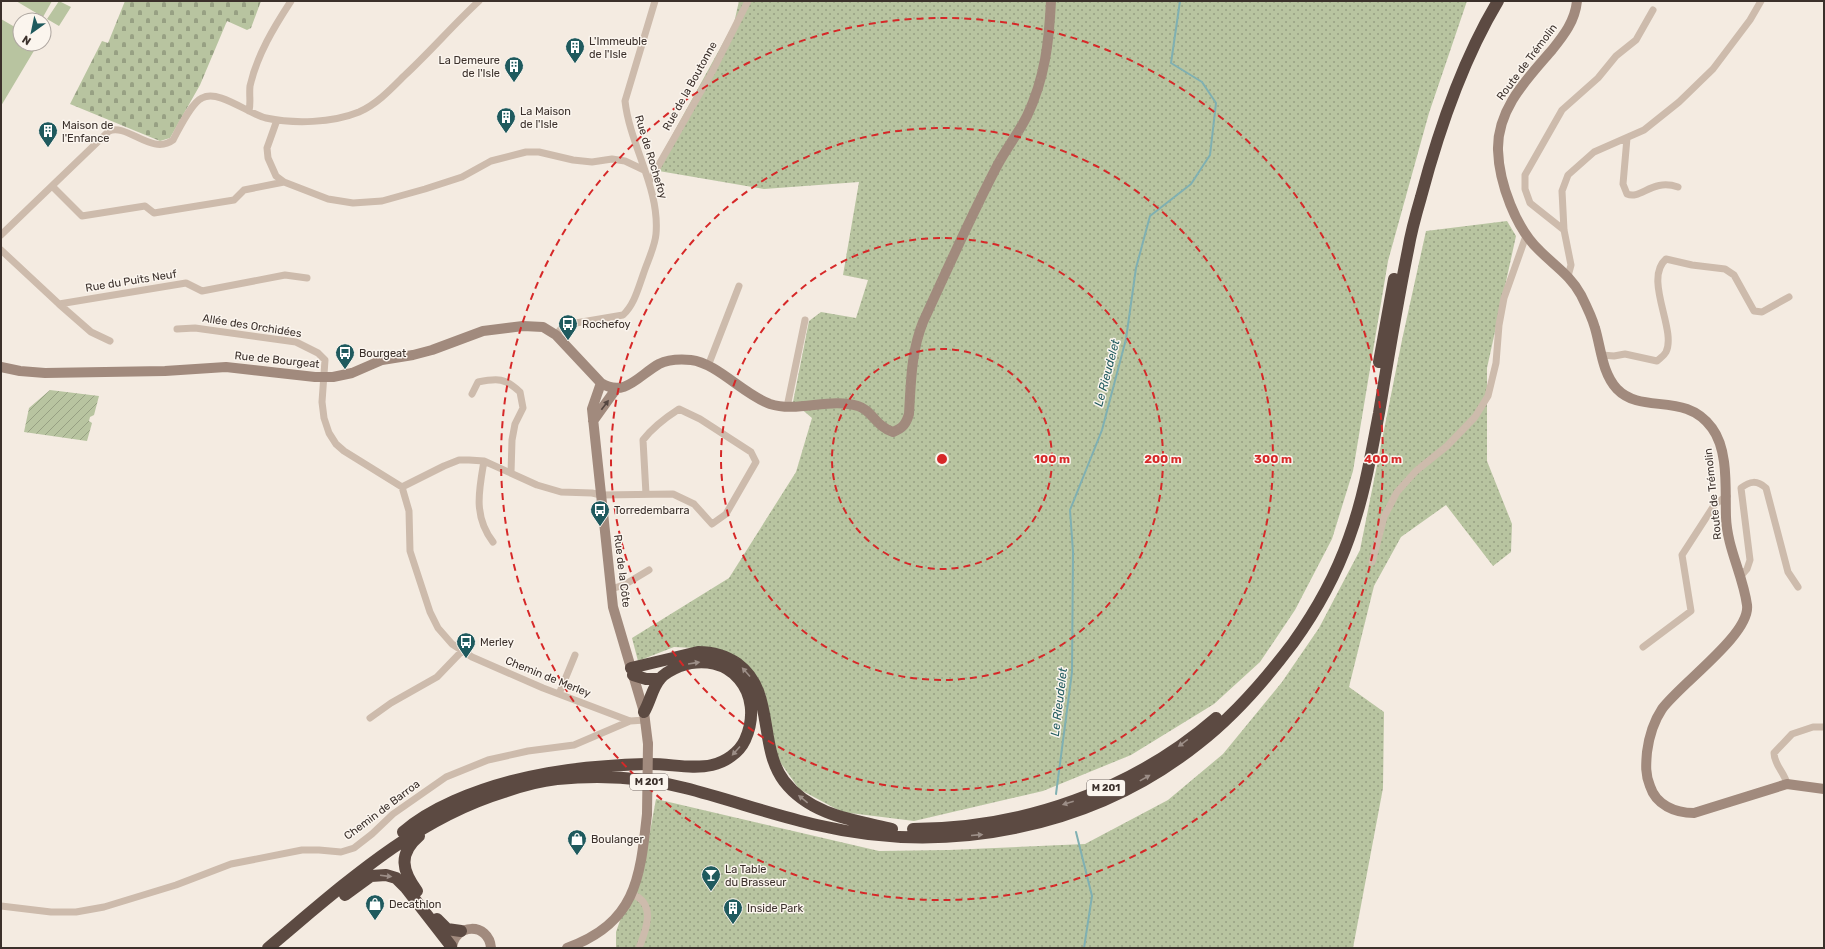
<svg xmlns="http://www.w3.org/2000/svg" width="1825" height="949" viewBox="0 0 1825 949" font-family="Rubik,sans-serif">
<defs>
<pattern id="grass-dots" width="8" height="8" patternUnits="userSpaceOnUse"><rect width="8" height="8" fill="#b8c4a0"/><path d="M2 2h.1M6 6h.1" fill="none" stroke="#97a083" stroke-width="1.8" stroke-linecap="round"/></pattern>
<pattern id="cemetery-stones" width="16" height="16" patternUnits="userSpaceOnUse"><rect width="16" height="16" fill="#b8c4a0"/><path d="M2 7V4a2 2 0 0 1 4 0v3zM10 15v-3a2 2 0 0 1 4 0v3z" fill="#97a083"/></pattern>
<pattern id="garden-furrows" width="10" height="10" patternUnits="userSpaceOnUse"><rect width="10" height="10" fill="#b8c4a0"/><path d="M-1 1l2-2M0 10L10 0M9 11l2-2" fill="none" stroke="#97a083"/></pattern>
</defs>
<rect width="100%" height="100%" fill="#f4ebe1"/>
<path fill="url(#grass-dots)" d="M739 1H1467L1429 113 1388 261 1353 471 1332 539 1295 610 1260 662 1214 704 1131 755 1043 791 914 821 842 812 799 789 778 759 765 693 746 664 717 649 674 647 638 661 632 638 729 578 796 472 812 418 793 402 809 321 821 312 856 318 868 280 843 275 859 182 764 189 653 170 734 23Z
M1507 221 1516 236 1487 368V461L1512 524 1511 552 1493 566 1446 505 1401 537 1374 586 1349 687 1384 712 1383 788 1353 948H616V932L649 837 656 799 879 851 949 850 1085 844 1168 800 1223 754 1282 682 1319 628 1360 550 1402 340 1426 231Z"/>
<path fill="url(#cemetery-stones)" d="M125 1H173L177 2V1H261L251 28 247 30 227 21 200 85 170 138 160 141 70 104 102 41 108 43Z"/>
<path fill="url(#garden-furrows)" d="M50 390 99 396 94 415 90 417 89 421 92 423 87 441 24 432 29 408Z"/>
<path fill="#b8c4a0" d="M16 1H52L43 17Z
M59 1 71 7 59 26 47 19Z
M1 19 20 30V44H38L1 106Z"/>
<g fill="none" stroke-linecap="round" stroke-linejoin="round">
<path stroke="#7fb0b2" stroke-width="2" d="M1056 794 1072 672 1073 552 1070 510 1102 430 1126 339 1136 268 1150 216 1191 184 1210 155 1216 103 1202 82 1171 63 1180 1
M1076 832 1092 896 1084 948"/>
<path stroke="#cdbbac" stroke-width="7" d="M249 111C251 103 249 95 250 86 257 55 274 27 291 1
M277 120 267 148 268 158 276 176 284 182 328 199 353 203 382 201 425 189 462 177 491 161 526 152H539L573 160 592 162 612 159 625 161 644 170
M1627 138 1623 184 1627 194C1641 200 1652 178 1678 187
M649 182 712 72 748 1
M52 186 82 216 145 206 154 213 234 200 244 190 284 182
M1564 230 1530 203 1525 189V175L1562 110 1598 78 1616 56 1636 40 1653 10
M1 235 109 131C127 123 152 156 173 140 179 129 191 103 202 98 219 89 248 114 266 118 294 124 332 123 359 112 377 104 391 89 404 76 430 52 453 25 479 1
M1 250 59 304 186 283 202 291 285 275 307 278
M1568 276 1571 265 1564 230 1562 191 1568 175 1594 152 1644 130 1679 102 1713 69 1750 20 1761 1
M59 304 91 332 110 341
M177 329 195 328 296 342 318 353 325 360 322 402 324 418 329 433 336 444 344 451 402 487 409 511 410 551 430 612 438 628 452 644 472 657 543 688 630 721 645 720
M556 335 564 325 623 315C634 305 638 289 643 275 647 262 655 247 656 234 660 188 630 146 625 101L655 1
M1602 355 1614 356 1625 354 1657 361C1660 358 1664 356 1666 352 1677 330 1643 279 1666 259L1692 265 1725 269 1734 275 1754 311 1762 312 1789 297
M708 366 739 286
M472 394 478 382C498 378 505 378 520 392L523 408 515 424 512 440 511 473
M787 407 805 320
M484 461C479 490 473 516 493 542
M402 487 444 466 459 460H469L484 461 537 485 561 492 592 493 601 495 673 494 694 504 712 524 726 514 756 462 751 452 700 419 679 409C665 418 653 427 643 440L646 494
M1372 562 1384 517 1397 492 1416 471 1447 446 1475 417 1488 396 1496 363 1499 325 1504 298 1526 236
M1740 577 1747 569 1750 560 1741 488C1750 481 1757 480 1766 488L1788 572 1798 587
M611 589 624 585 649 570
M1643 647 1691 611 1682 555 1715 504 1727 496
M559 694 575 655
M370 718 391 703 437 677 462 651
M1787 784C1785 773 1774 765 1774 753L1792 734 1813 727H1824
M632 894C657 904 646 930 639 948
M1 906 51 912H76L104 907 176 885 231 864 302 850H319L341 852 354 848 372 834 393 814 446 777 488 760 528 751 574 745 630 721"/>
<path stroke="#a18a7d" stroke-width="10" d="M1577 1C1575 21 1564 35 1552 50 1527 79 1497 109 1498 150 1499 183 1516 229 1540 251 1555 266 1571 276 1581 295 1586 305 1592 317 1595 328 1601 348 1602 373 1617 389 1642 415 1685 391 1712 428 1729 451 1725 490 1726 517 1727 548 1743 575 1747 605 1751 634 1680 684 1662 709 1654 721 1649 737 1647 752 1646 764 1645 774 1650 786 1656 805 1675 813 1694 813L1787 784 1824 789
M1 367 20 371 45 373 165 371 226 367 315 377H333L352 373 382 360 413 355 432 350 483 331 523 326 543 327 556 335 601 383C625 398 639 375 659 364 669 359 680 359 691 360 717 363 744 395 770 404 798 413 830 397 858 406 872 410 875 426 893 432 903 428 906 424 909 414 911 382 911 352 923 322 947 270 970 218 996 168 1005 150 1018 134 1027 116 1045 78 1049 42 1051 1
M601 383 592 409 613 607 644 712 648 744
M593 421 616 389
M452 948C454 923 489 922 491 948
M567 948C636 923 640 879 647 814"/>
<path stroke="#5c4a42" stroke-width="12" d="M1379 362 1394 279
M631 668 698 652C713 652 725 655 738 664 775 691 758 747 784 781 810 815 853 820 892 829
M633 675 646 679H659
M913 829C1023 829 1133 790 1216 718
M403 832C418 819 436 809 454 801 516 774 579 766 646 764 668 763 691 770 712 765 725 762 739 753 745 740 766 693 730 649 680 666 673 669 664 673 660 679 653 686 650 702 644 712
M417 891C402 871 398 854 419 836
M345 895 371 876 386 875 396 878 406 888 451 946
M437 919 447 929 461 931
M268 948C340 888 412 820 504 792 521 786 539 781 557 779 599 775 644 777 685 788 729 799 772 815 817 825 948 856 1093 828 1199 743 1235 715 1266 679 1293 643 1316 611 1336 575 1349 538 1364 497 1371 455 1379 413 1388 359 1397 304 1408 250 1411 232 1416 214 1421 197 1439 129 1462 61 1498 1"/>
<path stroke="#a18a7d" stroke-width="10" d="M647 814 648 744"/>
</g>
<defs><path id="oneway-solid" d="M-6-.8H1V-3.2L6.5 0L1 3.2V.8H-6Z"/></defs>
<use fill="#544640" href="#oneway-solid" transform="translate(605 405) rotate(-53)"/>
<g fill="#9c8e87">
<use href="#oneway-solid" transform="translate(694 663) rotate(-9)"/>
<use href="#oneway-solid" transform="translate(746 672) rotate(-132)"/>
<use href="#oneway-solid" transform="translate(1183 743) rotate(144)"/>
<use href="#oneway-solid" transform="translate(736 751) rotate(132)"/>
<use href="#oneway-solid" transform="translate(1145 778) rotate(-29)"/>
<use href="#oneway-solid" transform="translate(803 799) rotate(-141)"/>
<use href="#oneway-solid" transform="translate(1068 803) rotate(163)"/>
<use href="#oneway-solid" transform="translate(977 835) rotate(-5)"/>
<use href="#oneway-solid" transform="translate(386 876) rotate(7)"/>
</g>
<g fill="none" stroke="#d62828" stroke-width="2" stroke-dasharray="7 5">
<circle cx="942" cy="459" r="110"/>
<circle cx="942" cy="459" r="221"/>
<circle cx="942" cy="459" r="331"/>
<circle cx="942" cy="459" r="441"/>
</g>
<defs>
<g id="building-pin" transform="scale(1)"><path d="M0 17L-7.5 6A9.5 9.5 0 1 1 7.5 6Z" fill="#1f5a5e" stroke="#fbf5ee"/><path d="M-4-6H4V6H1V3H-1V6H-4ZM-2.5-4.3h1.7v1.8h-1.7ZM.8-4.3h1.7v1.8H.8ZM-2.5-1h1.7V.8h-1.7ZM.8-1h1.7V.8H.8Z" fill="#fff"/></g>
<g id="bus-pin" transform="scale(1)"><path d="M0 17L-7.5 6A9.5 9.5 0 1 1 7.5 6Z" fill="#1f5a5e" stroke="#fbf5ee"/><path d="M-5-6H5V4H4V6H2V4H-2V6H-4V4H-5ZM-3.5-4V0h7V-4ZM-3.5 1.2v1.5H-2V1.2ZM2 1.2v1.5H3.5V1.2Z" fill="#fff"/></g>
<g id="shop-pin" transform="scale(1)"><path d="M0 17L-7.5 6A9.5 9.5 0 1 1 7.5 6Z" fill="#1f5a5e" stroke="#fbf5ee"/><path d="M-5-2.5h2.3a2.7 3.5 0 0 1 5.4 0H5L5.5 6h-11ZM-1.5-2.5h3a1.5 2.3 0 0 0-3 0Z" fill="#fff"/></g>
<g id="bar-pin" transform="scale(1)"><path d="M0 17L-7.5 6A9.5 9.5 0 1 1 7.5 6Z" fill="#1f5a5e" stroke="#fbf5ee"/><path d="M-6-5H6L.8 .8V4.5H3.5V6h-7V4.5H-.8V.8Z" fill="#fff"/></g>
</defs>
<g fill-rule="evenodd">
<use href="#building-pin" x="575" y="47"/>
<use href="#building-pin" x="514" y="66"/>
<use href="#building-pin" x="506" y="117"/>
<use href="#building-pin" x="48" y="131"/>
<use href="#bus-pin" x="568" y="324"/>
<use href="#bus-pin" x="345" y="353"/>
<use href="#bus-pin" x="600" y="510"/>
<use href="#bus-pin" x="466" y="642"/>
<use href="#shop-pin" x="577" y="839"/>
<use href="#bar-pin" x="711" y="875"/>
<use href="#shop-pin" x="375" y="904"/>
<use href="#building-pin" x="733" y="908"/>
</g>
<g text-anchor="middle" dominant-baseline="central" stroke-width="3" stroke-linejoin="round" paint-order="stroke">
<g fill="#fbf5ee" stroke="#756b66" stroke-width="1">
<rect x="630" y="774" width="38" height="16" rx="3"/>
<rect x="1087" y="780" width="38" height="16" rx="3"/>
</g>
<g font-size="10" font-weight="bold" fill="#3b302b">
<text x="649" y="782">M 201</text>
<text x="1106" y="788">M 201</text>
</g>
<g font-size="11" fill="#3b302b" stroke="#fbf5ee" text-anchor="start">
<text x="589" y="41">L'Immeuble<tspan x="589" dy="13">de l'Isle</tspan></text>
<text x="500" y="60" text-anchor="end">La Demeure<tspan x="500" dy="13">de l'Isle</tspan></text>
<text x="520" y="111">La Maison<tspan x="520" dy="13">de l'Isle</tspan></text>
<text x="62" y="125">Maison de<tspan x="62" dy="13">l'Enfance</tspan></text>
<text x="582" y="324">Rochefoy</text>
<text x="359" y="353">Bourgeat</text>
<text x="614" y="510">Torredembarra</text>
<text x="480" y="642">Merley</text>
<text x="591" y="839">Boulanger</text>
<text x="725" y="869">La Table<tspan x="725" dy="13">du Brasseur</tspan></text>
<text x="389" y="904">Decathlon</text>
<text x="747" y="908">Inside Park</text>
</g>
<g font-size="11" fill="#3b302b" stroke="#fbf5ee">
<text transform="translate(1527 62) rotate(-53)">Route de Trémolin</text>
<text transform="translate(690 86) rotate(-61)">Rue de la Boutonne</text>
<text transform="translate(651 157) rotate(73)">Rue de Rochefoy</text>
<text transform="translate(131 281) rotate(-9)">Rue du Puits Neuf</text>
<text transform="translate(252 326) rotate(9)">Allée des Orchidées</text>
<text transform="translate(277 360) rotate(6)">Rue de Bourgeat</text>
<text transform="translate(1713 494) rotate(-96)">Route de Trémolin</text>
<text transform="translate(622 571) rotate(83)">Rue de la Côte</text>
<text transform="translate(548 677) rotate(22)">Chemin de Merley</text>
<text transform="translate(382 810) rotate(-37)">Chemin de Barroa</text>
</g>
<g font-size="12" font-style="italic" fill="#1f5a5e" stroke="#fbf5ee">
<text transform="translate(1107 373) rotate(-75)">Le Rieudelet</text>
<text transform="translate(1059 702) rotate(-83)">Le Rieudelet</text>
</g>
</g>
<circle cx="942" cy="459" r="6" fill="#d62828" stroke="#fbf5ee" stroke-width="2"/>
<g font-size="12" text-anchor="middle" font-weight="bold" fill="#d62828" stroke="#fbf5ee" stroke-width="3" stroke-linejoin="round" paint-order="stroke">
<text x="1052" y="463">100 m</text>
<text x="1163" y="463">200 m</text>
<text x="1273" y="463">300 m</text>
<text x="1383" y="463">400 m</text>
</g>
<rect width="1825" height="949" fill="none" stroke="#3b302b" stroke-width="4"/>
<g transform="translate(32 32) rotate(213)"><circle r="19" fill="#fbf5ee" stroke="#aea6a0"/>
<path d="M0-3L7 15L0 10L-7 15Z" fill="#1f5a5e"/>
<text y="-6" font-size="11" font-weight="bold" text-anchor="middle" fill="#3b302b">N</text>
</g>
</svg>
